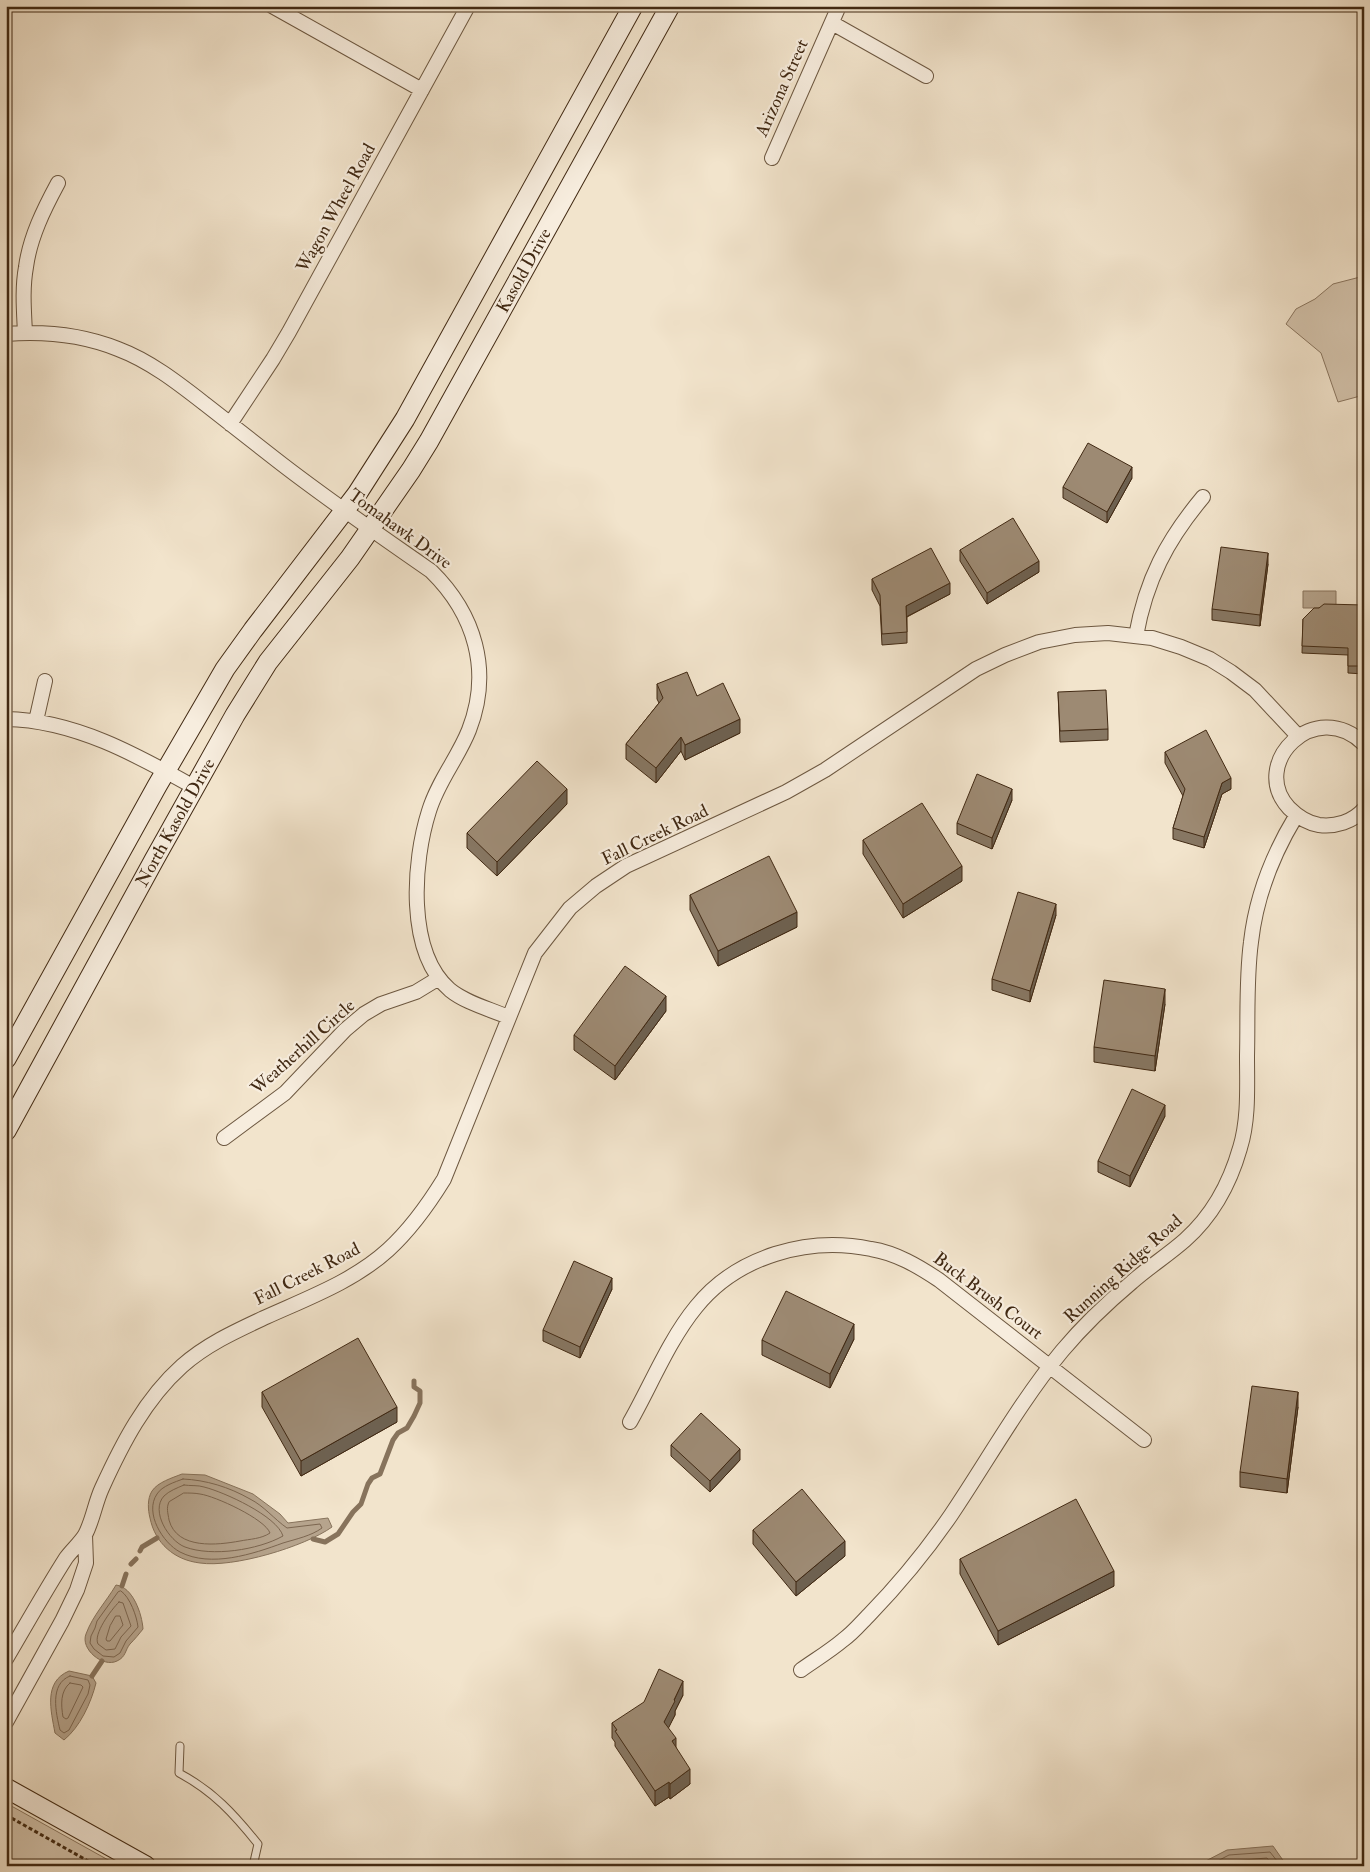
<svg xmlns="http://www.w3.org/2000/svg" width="1370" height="1872" viewBox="0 0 1370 1872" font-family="'IM FELL Double Pica',serif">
<rect width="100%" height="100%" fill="#f2e4cc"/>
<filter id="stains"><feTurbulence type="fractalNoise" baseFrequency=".004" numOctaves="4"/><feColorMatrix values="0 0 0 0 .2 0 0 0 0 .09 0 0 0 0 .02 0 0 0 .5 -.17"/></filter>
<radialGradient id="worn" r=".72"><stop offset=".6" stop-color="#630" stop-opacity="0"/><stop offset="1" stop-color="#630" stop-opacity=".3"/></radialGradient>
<path fill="#d4c4ad" stroke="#8a7660" d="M1364 276V395L1338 402 1321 353 1286 324 1296 309 1315 299 1333 284Z
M6 1803 119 1866H6Z"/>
<path fill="#b6a48d" stroke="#87735c" d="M1303 591H1336V608H1303Z
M182 1474 205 1475 253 1494 280 1514 288 1523 328 1518 332 1527C304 1547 233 1568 200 1563 174 1560 155 1543 150 1518 148 1510 147 1499 152 1491 158 1482 172 1478 182 1474Z
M116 1585C133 1587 142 1614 143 1629 139 1634 135 1639 130 1644 125 1650 126 1657 117 1661 103 1668 80 1649 86 1634 93 1615 106 1602 116 1585Z
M69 1671 92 1676 96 1683C91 1703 80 1727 64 1740L55 1733C51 1711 43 1682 69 1671Z
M1273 1846 1287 1866H1196L1227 1850Z"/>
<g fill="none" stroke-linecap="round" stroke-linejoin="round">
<path stroke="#7c6650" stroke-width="1" d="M183 1479C206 1480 229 1487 250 1499 264 1506 274 1519 287 1528L320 1524 322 1528C311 1536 296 1539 283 1543 253 1554 211 1568 180 1552 163 1543 144 1513 157 1494 162 1486 175 1482 183 1479Z
M184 1485C190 1486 198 1485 204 1487 224 1492 277 1516 283 1536 258 1550 212 1557 185 1547 169 1541 150 1511 164 1496 169 1491 177 1488 184 1485Z
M184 1493C189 1493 195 1493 200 1494 215 1496 265 1519 270 1533 261 1539 250 1539 240 1541 218 1545 177 1550 169 1520 168 1513 166 1508 169 1502Z
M121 1591C130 1597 137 1617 138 1627L126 1641 120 1653 114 1657 103 1656 94 1649 90 1643 91 1636 95 1628 97 1621 118 1592Z
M119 1602 123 1603 131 1626 121 1637 115 1649 106 1650 98 1644C93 1634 111 1610 119 1602Z
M116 1616H120L123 1625 110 1641H107L106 1639 110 1626Z
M70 1676 88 1680 90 1685 88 1694 69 1730 64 1733 60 1730C56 1713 49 1684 70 1676Z
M70 1683 81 1685 83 1687 68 1718 66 1719 63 1717C61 1705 60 1691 70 1683Z
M1208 1866 1229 1855 1270 1852 1281 1866
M1222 1866 1231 1861 1267 1858 1273 1866"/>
<path stroke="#87735c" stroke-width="5" d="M313 1539 325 1542 338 1534 353 1512 361 1504 368 1484 372 1478 380 1474 393 1440 398 1433 407 1428 414 1416 420 1403V1391L414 1387V1381
M140 1551 142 1547 157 1538
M131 1564 136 1559
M122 1586 126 1574
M92 1676 102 1661"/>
<g stroke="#6d5841" stroke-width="9">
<path id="lane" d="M180 1746 179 1773C213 1791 234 1814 258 1844L253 1866"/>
</g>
<g stroke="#6d5841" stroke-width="16">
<path id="street" d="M272 6 422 90
M832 23 926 76
M772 158 839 6
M25 333C24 311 22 289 26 267 30 237 44 209 58 183
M6 334C44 331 83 335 118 349 150 361 178 383 205 404 228 422 251 440 274 458 325 498 378 534 431 571 475 614 492 671 469 730 458 758 438 781 429 811 413 861 406 952 450 990 466 1003 490 1009 508 1017
M230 424 273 359 289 332 468 6
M1136 636C1146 580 1167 540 1203 497
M6 719C74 720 137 755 194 787
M36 721 45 681
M1364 744C1315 696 1248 764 1289 808 1298 817 1307 823 1319 825 1335 827 1353 822 1364 809
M224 1138 285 1093 345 1030 364 1014 381 1004 416 992 439 978
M630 1422C651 1385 669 1340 696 1307 737 1256 808 1236 871 1249 896 1253 918 1266 939 1280L1144 1440
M6 1659C26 1625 45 1591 66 1558 72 1550 80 1543 85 1535 93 1520 95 1503 102 1488 122 1444 145 1399 182 1366 207 1344 236 1331 266 1317 308 1298 354 1281 388 1250 411 1229 428 1205 444 1179L535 953 570 908 596 886 626 866 786 792 825 770 976 669 1005 655 1039 642 1075 635 1108 633 1152 638 1181 647 1210 659 1231 672 1255 690 1298 736
M801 1670C815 1660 830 1651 843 1640 853 1633 861 1623 869 1615 899 1584 927 1550 951 1515 988 1460 1020 1402 1062 1351 1083 1326 1107 1303 1132 1282 1149 1267 1168 1255 1185 1240 1212 1216 1230 1183 1240 1148 1249 1119 1247 1086 1247 1056 1248 1018 1246 979 1251 942 1256 897 1273 854 1296 816
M6 1722 62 1621 77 1590 86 1563 85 1535"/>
</g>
<g stroke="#412913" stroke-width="21">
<g id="secondary">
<path d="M6 1059 157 786 225 669 253 630 357 494 405 419 633 6"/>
<path id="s1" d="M6 1131 154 860 235 715 268 662 350 558 411 470 429 441 670 6"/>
<path d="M6 1788 146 1866"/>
</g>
</g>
<path stroke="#412913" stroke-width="3" stroke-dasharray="4 2.5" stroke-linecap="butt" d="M6 1815 97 1866"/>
<use href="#lane" stroke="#f7edde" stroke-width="7"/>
<use href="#street" stroke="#f7edde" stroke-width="14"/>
<use href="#secondary" stroke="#f7edde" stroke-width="19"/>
</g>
<path fill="#877763" stroke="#412913" d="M1132 478 1107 523 1063 498V487Z
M960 550 1039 572 987 604 960 561Z
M1268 564 1260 626 1212 620V609Z
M872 579 950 594 907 617V643L882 645 880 606 872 590Z
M1364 605V674L1348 673V655L1302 653 1303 619 1319 608Z
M657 684 697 696 740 733 685 760 681 751 656 783 626 759V744L659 703 657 699Z
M1058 692 1108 729V740L1060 742Z
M1165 752 1231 789 1222 794 1204 848 1173 839V828L1183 796 1165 763Z
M1012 800 992 849 957 834V823Z
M567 804 497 876 467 848V833Z
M863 840 962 881 903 918 863 854Z
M690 895 797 927 718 966 690 910Z
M1056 915 1030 1002 992 990V979Z
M1165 1004 1155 1071 1094 1062V1047Z
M666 1011 615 1080 574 1050V1035Z
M1165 1116 1130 1187 1098 1172V1161Z
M612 1289 580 1358 543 1341V1330Z
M854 1339 830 1388 762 1355V1340Z
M262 1392 397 1422 301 1476 262 1407Z
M1298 1407 1287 1493 1240 1487V1472Z
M671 1445 740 1460 710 1492 671 1456Z
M753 1530 845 1556 796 1596 753 1544Z
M960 1559 1114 1586 998 1645 960 1574Z
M683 1695 675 1711V1715L668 1728 690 1784 670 1799 669 1797 655 1806 615 1746V1742L612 1738V1723Z"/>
<path fill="#6e6150" stroke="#412913" d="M1132 467V478L1107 523V512Z
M1268 553V564L1260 626V615Z
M1039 561V572L987 604V593Z
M950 583V594L906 617V606Z
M740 719V733L685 760V745Z
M681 737V751L656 783V768Z
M1231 778V789L1222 794 1204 848V837L1222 783Z
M567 789V804L497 876V862Z
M1012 789V800L992 849V838Z
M962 866V881L903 918V904Z
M1056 904V915L1030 1002V991Z
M797 912V927L718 966V951Z
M1165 989V1004L1155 1071V1056Z
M666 996V1011L615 1080V1066Z
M1165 1105V1116L1130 1187V1176Z
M612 1278V1289L580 1358V1347Z
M854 1324V1339L830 1388V1374Z
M1298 1392V1407L1287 1493V1479Z
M397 1407V1422L301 1476V1461Z
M740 1449V1460L710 1492V1481Z
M845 1541V1556L796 1596V1582Z
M1114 1571V1586L998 1645V1631Z
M683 1681V1695L675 1711V1715L664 1737V1722Z
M676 1738V1753L672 1741Z
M690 1769V1784L670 1799V1784Z
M669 1782V1797L655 1806V1791Z"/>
<path fill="#9d8a73" stroke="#412913" d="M1088 443 1132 467 1107 512 1063 487Z
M1013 518 1039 561 987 593 960 550Z
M1221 547 1268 553 1260 615 1212 609Z
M931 548 950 583 906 606 907 632 882 634 880 595 872 579Z
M1324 604 1364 605V666H1348V648L1302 646 1303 619 1314 608H1319Z
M687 672 697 696 723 683 740 719 685 745 681 737 656 768 626 744 663 698 657 684Z
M1106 690 1108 729 1060 731 1058 692Z
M1206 730 1231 778 1222 783 1204 837 1173 828 1185 789 1165 752Z
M537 761 567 789 497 862 467 833Z
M977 774 1012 789 992 838 957 823Z
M922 803 962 866 903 904 863 840Z
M769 856 797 912 718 951 690 895Z
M1018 892 1056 904 1030 991 992 979Z
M625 966 666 996 615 1066 574 1035Z
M1104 980 1165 989 1155 1056 1094 1047Z
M1132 1089 1165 1105 1130 1176 1098 1161Z
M574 1261 612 1278 580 1347 543 1330Z
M786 1291 854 1324 830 1374 762 1340Z
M358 1338 397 1407 301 1461 262 1392Z
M1252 1386 1298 1392 1287 1479 1240 1472Z
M701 1413 740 1449 710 1481 671 1445Z
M802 1489 845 1541 796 1582 753 1530Z
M1076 1499 1114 1571 998 1631 960 1559Z
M659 1669 683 1681 674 1700 675 1701 664 1722 676 1738 672 1741 690 1769 670 1784 669 1782 655 1791 615 1731 617 1730 612 1723 644 1702Z"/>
<g text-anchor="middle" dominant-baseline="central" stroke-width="4.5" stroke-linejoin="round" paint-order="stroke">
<g font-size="18" fill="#412913" stroke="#f7edde">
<text transform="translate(782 88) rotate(-66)">Arizona Street</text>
<text transform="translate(336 208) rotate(-61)">Wagon Wheel Road</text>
<text stroke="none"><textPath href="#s1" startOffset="1006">Kasold Drive</textPath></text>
<text transform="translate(400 529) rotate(36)">Tomahawk Drive</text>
<text stroke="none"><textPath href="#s1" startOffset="352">North Kasold Drive</textPath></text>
<text transform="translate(655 835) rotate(-26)">Fall Creek Road</text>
<text transform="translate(303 1047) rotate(-42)">Weatherhill Circle</text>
<text transform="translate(1123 1269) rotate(-42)">Running Ridge Road</text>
<text transform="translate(307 1274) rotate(-27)">Fall Creek Road</text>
<text transform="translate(988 1296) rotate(37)">Buck Brush Court</text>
</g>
</g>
<rect width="1370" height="1872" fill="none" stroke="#f2e4cc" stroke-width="25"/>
<rect x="8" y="8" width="1355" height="1857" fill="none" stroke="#412913" stroke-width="2.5"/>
<rect x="12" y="12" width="1345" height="1847" fill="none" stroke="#412913"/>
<rect width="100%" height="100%" filter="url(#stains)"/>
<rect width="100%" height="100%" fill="url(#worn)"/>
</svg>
